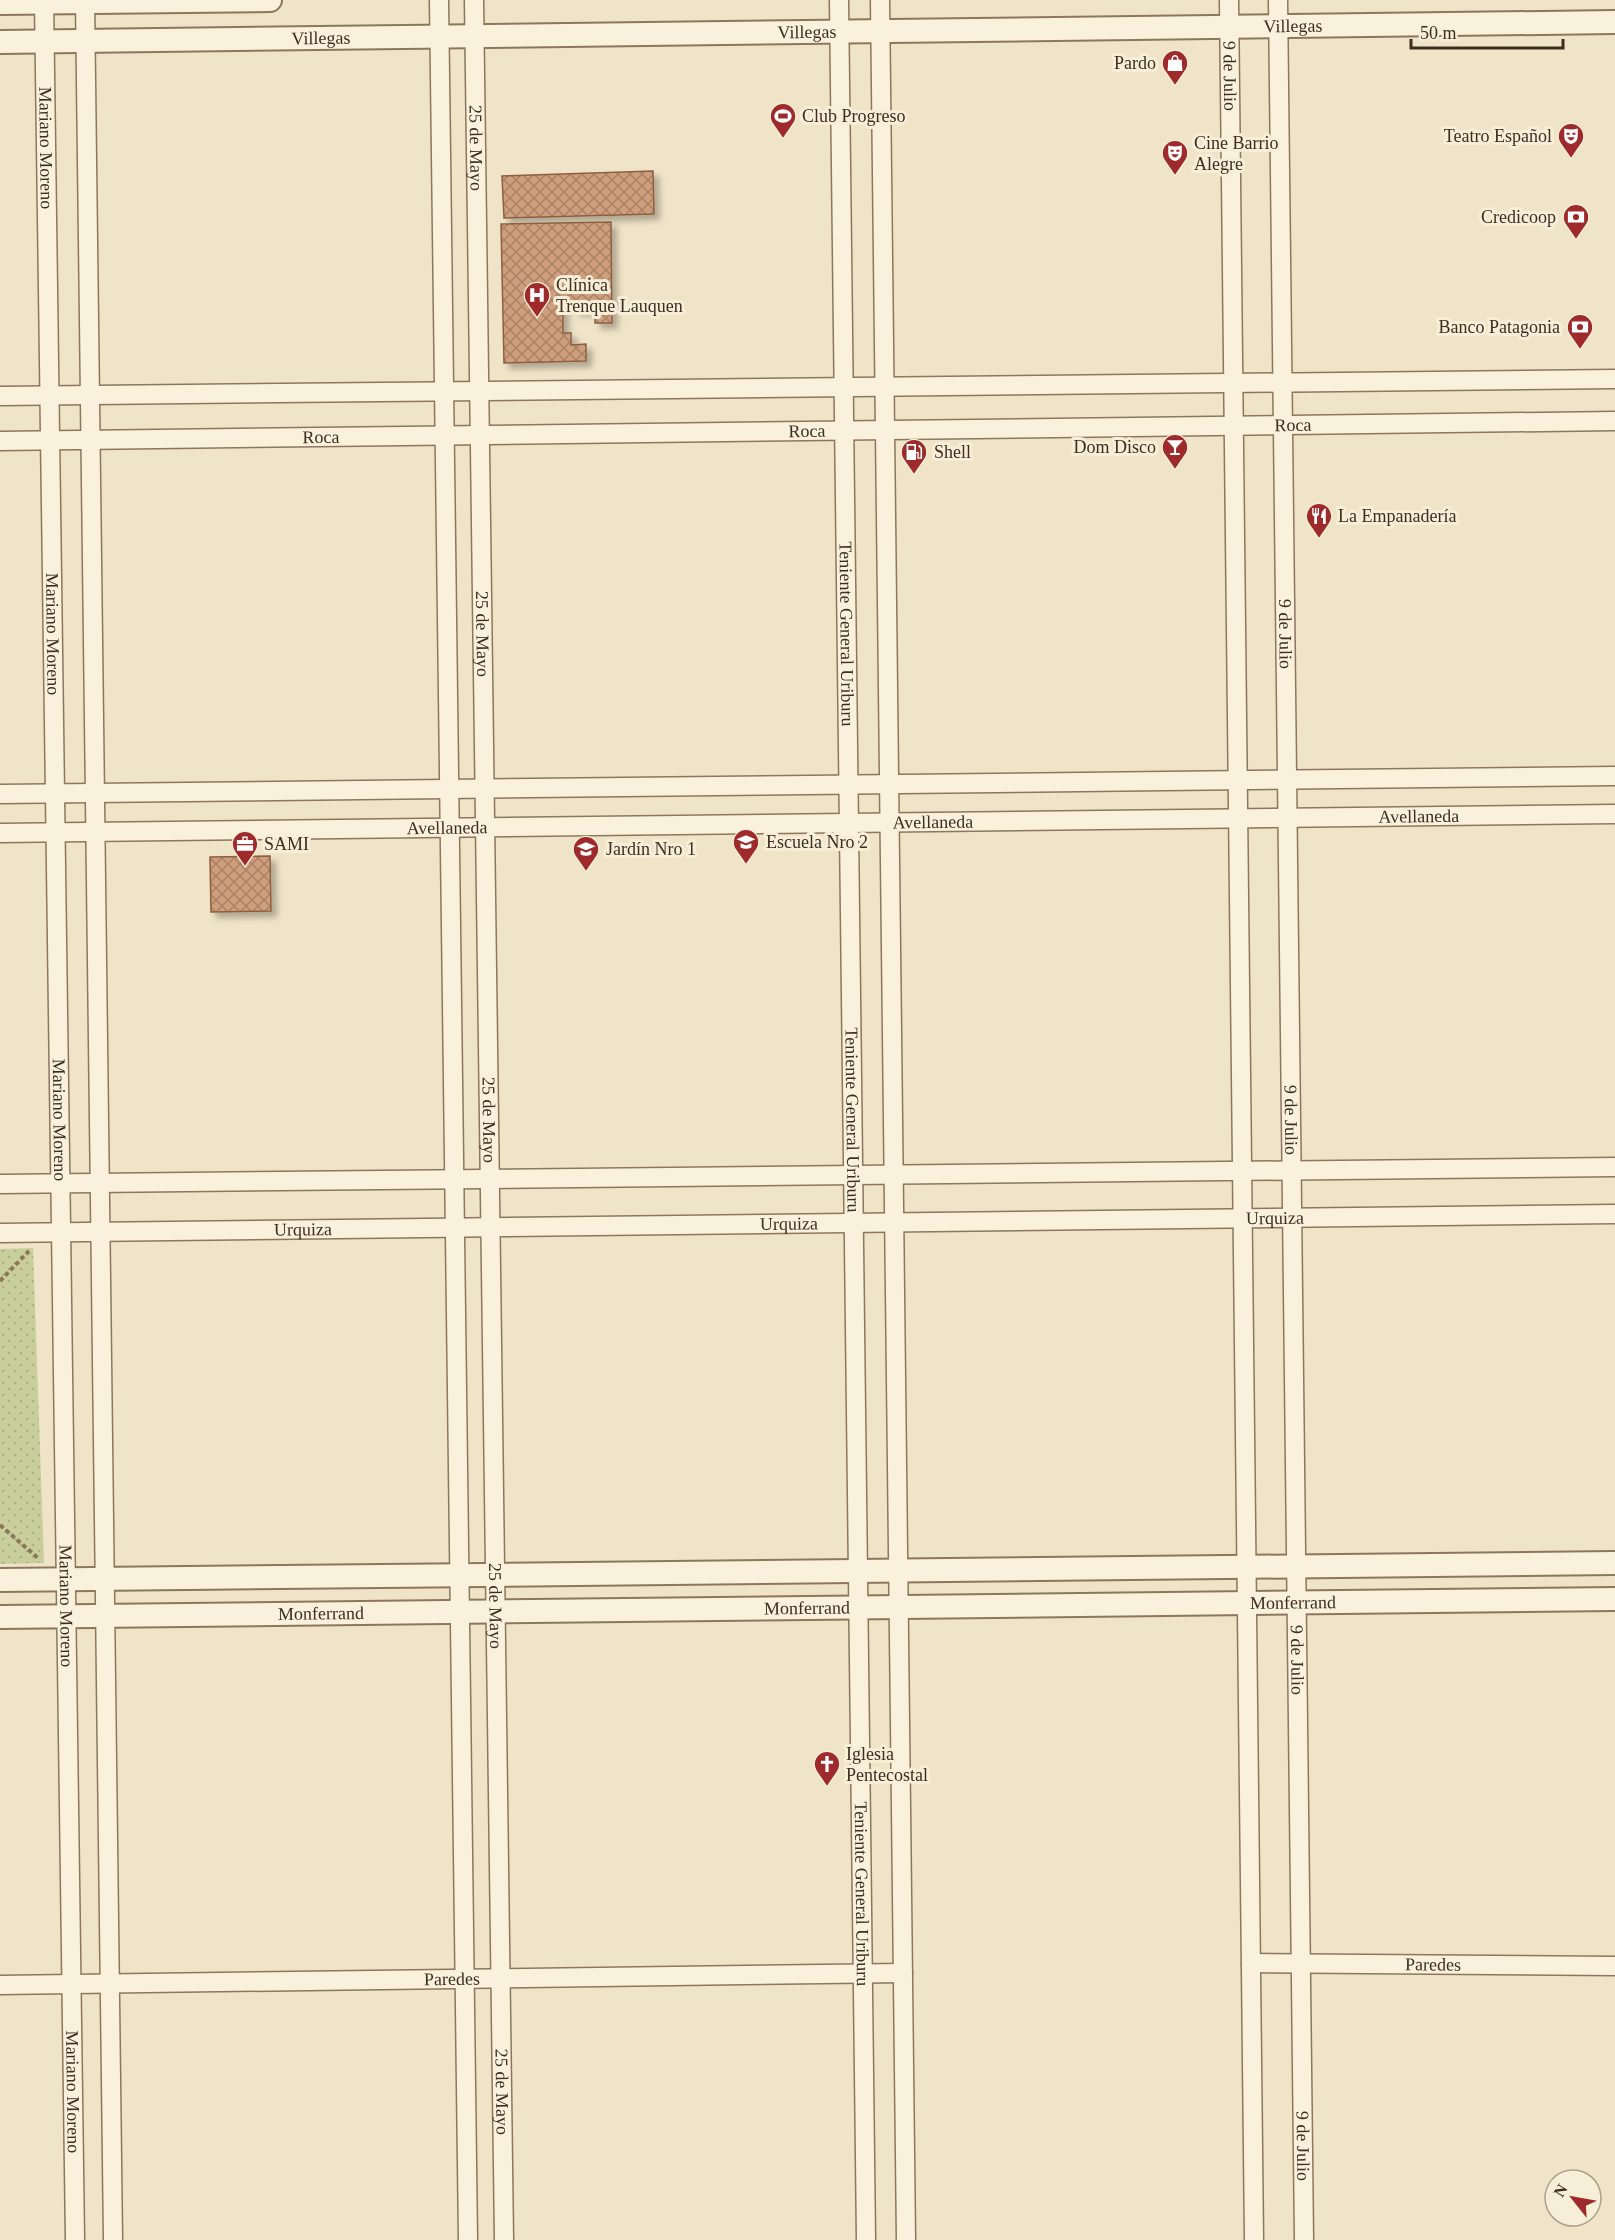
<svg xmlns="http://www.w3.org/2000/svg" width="1615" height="2240" viewBox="0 0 1615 2240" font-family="Georgia,serif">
<defs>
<pattern id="green-dots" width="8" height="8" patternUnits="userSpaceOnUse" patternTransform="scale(1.5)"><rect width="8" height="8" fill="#c9cf9b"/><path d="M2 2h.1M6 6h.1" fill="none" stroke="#aeb285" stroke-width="1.8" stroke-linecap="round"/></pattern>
<pattern id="building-cross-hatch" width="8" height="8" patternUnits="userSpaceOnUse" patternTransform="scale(1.5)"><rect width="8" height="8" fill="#cf9f7d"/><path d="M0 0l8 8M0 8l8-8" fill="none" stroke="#a98266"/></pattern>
<filter id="shadow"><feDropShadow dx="5.5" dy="5.5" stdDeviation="3" flood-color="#0004"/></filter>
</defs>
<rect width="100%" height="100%" fill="#f0e4c8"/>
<path fill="url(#green-dots)" d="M33 1248 44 1563 0 1564V1249Z"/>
<path fill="url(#building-cross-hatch)" stroke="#8d5f41" stroke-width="1.5" filter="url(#shadow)" d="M653 171 654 214 504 218 502 176Z
M611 222 612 323H595V310H575V304H563V333H571V345L586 344V361L504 363 501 224Z
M270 856 271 911 211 912 210 857Z"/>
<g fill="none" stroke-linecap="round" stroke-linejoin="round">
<g stroke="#8d765c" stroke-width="21">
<g id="minor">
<path id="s1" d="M44 0 75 2240"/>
<path d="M85 0 113 2240"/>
<path d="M439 0 468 2240"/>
<path id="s2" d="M474 0 504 2240"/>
<path id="s3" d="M839 0 866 2240"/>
<path d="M880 0 906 2240"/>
<path id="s4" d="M1229 0 1254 2240"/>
<path id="s5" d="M1278 0 1304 2240"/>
<path d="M0 396 1615 379"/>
<path id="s6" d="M0 441 1615 421"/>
<path d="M0 794 1615 776"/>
<path id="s7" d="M0 833 1615 814"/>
<path d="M0 1184 1615 1167"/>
<path id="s8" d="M0 1233 1615 1214"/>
<path id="s9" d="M1251 1963 1615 1966"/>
<path id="s10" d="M0 1985 903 1973"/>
</g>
</g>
<g stroke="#8d765c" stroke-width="26">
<g id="tertiary">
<path d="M0 3 270 0"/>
<path id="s11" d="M0 42 1615 22"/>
<path d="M0 1580 1615 1563"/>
<path id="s12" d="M0 1617 1615 1599"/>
</g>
</g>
<path stroke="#8d765c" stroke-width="4" stroke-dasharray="4.5 3" stroke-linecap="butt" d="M0 1281 29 1251
M0 1525 38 1558"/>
<use href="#minor" stroke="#faf1dc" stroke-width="18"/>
<use href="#tertiary" stroke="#faf1dc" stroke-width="22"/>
</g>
<defs>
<g id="shop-pin" transform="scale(1.35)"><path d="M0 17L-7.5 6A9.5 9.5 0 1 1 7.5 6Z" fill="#9e2a2b" stroke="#f7eed8"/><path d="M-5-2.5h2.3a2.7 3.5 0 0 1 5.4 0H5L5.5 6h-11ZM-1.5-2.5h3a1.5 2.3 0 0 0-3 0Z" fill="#fff"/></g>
<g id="stadium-pin" transform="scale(1.35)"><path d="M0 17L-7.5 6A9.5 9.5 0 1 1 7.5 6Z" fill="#9e2a2b" stroke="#f7eed8"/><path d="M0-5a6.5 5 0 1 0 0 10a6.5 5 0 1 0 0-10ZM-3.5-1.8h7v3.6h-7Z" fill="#fff"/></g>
<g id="theatre-pin" transform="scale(1.35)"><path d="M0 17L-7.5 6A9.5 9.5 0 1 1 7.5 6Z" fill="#9e2a2b" stroke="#f7eed8"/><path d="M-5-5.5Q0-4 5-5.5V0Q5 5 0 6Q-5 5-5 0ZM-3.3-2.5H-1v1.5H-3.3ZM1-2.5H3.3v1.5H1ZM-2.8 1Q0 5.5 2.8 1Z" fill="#fff"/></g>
<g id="bank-pin" transform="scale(1.35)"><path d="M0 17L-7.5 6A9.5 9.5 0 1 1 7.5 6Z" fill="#9e2a2b" stroke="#f7eed8"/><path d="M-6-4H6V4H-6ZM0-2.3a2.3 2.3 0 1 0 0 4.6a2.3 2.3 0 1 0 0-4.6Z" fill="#fff"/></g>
<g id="hospital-pin" transform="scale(1.35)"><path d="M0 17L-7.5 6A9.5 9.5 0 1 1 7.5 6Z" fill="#9e2a2b" stroke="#f7eed8"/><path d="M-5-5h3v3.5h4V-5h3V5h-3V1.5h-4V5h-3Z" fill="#fff"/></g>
<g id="bar-pin" transform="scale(1.35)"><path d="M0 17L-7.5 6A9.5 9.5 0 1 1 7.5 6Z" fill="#9e2a2b" stroke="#f7eed8"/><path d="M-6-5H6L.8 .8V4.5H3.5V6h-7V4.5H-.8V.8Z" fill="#fff"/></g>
<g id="fuel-pin" transform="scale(1.35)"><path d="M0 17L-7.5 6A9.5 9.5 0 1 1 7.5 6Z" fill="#9e2a2b" stroke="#f7eed8"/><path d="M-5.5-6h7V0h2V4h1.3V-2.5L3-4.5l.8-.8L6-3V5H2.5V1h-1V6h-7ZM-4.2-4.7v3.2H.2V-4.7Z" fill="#fff"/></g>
<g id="restaurant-pin" transform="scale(1.35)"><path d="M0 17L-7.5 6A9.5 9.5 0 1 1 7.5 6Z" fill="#9e2a2b" stroke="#f7eed8"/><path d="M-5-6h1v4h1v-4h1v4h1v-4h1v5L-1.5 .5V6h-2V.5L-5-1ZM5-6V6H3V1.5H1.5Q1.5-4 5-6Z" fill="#fff"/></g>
<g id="school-pin" transform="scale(1.35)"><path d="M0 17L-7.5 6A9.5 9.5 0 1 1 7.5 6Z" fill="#9e2a2b" stroke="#f7eed8"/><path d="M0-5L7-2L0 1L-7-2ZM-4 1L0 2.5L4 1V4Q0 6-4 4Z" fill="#fff"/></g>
<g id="office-pin" transform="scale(1.35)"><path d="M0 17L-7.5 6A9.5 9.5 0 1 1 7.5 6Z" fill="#9e2a2b" stroke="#f7eed8"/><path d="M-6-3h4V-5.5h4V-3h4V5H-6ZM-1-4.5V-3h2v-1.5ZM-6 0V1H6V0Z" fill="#fff"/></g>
<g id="church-pin" transform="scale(1.35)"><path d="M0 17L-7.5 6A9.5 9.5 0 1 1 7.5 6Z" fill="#9e2a2b" stroke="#f7eed8"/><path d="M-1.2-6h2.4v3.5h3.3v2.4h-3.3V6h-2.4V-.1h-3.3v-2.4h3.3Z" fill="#fff"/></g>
</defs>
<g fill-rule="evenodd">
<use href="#shop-pin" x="1175" y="63"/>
<use href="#stadium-pin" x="783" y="116"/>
<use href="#theatre-pin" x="1571" y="136"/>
<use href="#theatre-pin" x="1175" y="153"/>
<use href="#bank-pin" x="1576" y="217"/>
<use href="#hospital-pin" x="537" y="295"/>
<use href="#bank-pin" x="1580" y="327"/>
<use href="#bar-pin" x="1175" y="447"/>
<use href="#fuel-pin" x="914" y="452"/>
<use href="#restaurant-pin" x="1319" y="516"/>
<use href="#school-pin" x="746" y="842"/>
<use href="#office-pin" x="245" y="844"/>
<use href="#school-pin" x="586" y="849"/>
<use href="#church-pin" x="827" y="1764"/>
</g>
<g text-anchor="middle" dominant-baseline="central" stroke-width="6" stroke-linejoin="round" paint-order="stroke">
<g font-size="18" fill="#3d2e20" stroke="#f7eed8">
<text stroke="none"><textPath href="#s11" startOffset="1293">Villegas</textPath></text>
<text stroke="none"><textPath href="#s11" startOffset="807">Villegas</textPath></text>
<text stroke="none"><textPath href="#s11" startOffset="321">Villegas</textPath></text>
<text stroke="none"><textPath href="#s4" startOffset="76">9 de Julio</textPath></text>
<text stroke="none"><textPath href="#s1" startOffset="148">Mariano Moreno</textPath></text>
<text stroke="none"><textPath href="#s2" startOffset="148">25 de Mayo</textPath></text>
<text stroke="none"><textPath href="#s6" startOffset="1293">Roca</textPath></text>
<text stroke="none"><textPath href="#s6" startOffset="807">Roca</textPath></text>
<text stroke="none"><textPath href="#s6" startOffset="321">Roca</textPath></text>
<text stroke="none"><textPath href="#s1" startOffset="634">Mariano Moreno</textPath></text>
<text stroke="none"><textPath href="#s2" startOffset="634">25 de Mayo</textPath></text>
<text stroke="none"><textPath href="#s3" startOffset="634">Teniente General Uriburu</textPath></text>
<text stroke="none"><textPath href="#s5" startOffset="634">9 de Julio</textPath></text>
<text stroke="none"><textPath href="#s7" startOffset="1419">Avellaneda</textPath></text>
<text stroke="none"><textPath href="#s7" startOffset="933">Avellaneda</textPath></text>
<text stroke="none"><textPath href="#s7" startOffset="447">Avellaneda</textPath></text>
<text stroke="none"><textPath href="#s1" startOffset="1120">Mariano Moreno</textPath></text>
<text stroke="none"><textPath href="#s2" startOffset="1120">25 de Mayo</textPath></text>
<text stroke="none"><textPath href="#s3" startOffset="1120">Teniente General Uriburu</textPath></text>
<text stroke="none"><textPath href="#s5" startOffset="1120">9 de Julio</textPath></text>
<text stroke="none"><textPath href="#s8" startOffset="1275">Urquiza</textPath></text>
<text stroke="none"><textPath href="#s8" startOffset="789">Urquiza</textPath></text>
<text stroke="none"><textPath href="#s8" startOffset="303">Urquiza</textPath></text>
<text stroke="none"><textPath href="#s12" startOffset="1293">Monferrand</textPath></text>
<text stroke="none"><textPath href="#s1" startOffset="1606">Mariano Moreno</textPath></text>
<text stroke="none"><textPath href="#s2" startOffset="1606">25 de Mayo</textPath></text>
<text stroke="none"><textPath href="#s12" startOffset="807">Monferrand</textPath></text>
<text stroke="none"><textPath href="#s12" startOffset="321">Monferrand</textPath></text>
<text stroke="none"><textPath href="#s5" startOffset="1660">9 de Julio</textPath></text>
<text stroke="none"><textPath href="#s3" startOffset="1894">Teniente General Uriburu</textPath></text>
<text stroke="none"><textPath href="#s9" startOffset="182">Paredes</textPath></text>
<text stroke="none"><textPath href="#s10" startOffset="452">Paredes</textPath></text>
<text stroke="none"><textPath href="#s1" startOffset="2092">Mariano Moreno</textPath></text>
<text stroke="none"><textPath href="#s2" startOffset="2092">25 de Mayo</textPath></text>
<text stroke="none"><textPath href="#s5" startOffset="2146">9 de Julio</textPath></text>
</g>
<g font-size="18" fill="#3d2e20" stroke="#f7eed8" text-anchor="start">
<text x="1156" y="63" text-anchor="end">Pardo</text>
<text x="802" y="116">Club Progreso</text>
<text x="1552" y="136" text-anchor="end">Teatro Español</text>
<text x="1194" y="143">Cine Barrio<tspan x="1194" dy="21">Alegre</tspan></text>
<text x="1556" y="217" text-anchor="end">Credicoop</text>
<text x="556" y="285">Clínica<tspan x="556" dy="21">Trenque Lauquen</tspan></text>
<text x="1560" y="327" text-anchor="end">Banco Patagonia</text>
<text x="1156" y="447" text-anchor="end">Dom Disco</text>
<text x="934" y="452">Shell</text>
<text x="1338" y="516">La Empanadería</text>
<text x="766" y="842">Escuela Nro 2</text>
<text x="264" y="844">SAMI</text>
<text x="606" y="849">Jardín Nro 1</text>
<text x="846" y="1754">Iglesia<tspan x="846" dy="21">Pentecostal</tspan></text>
</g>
</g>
<g transform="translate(1573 2198) rotate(301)"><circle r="28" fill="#f7eed8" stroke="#ada18e" stroke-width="1.5"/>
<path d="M0-4.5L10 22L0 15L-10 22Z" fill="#9e2a2b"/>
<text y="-9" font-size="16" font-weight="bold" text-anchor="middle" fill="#3d2e20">N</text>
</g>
<path d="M1411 39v9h152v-9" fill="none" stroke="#3d2e20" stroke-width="3"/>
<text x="1420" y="39" font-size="18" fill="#3d2e20" stroke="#f7eed8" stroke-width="4.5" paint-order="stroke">50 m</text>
</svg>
